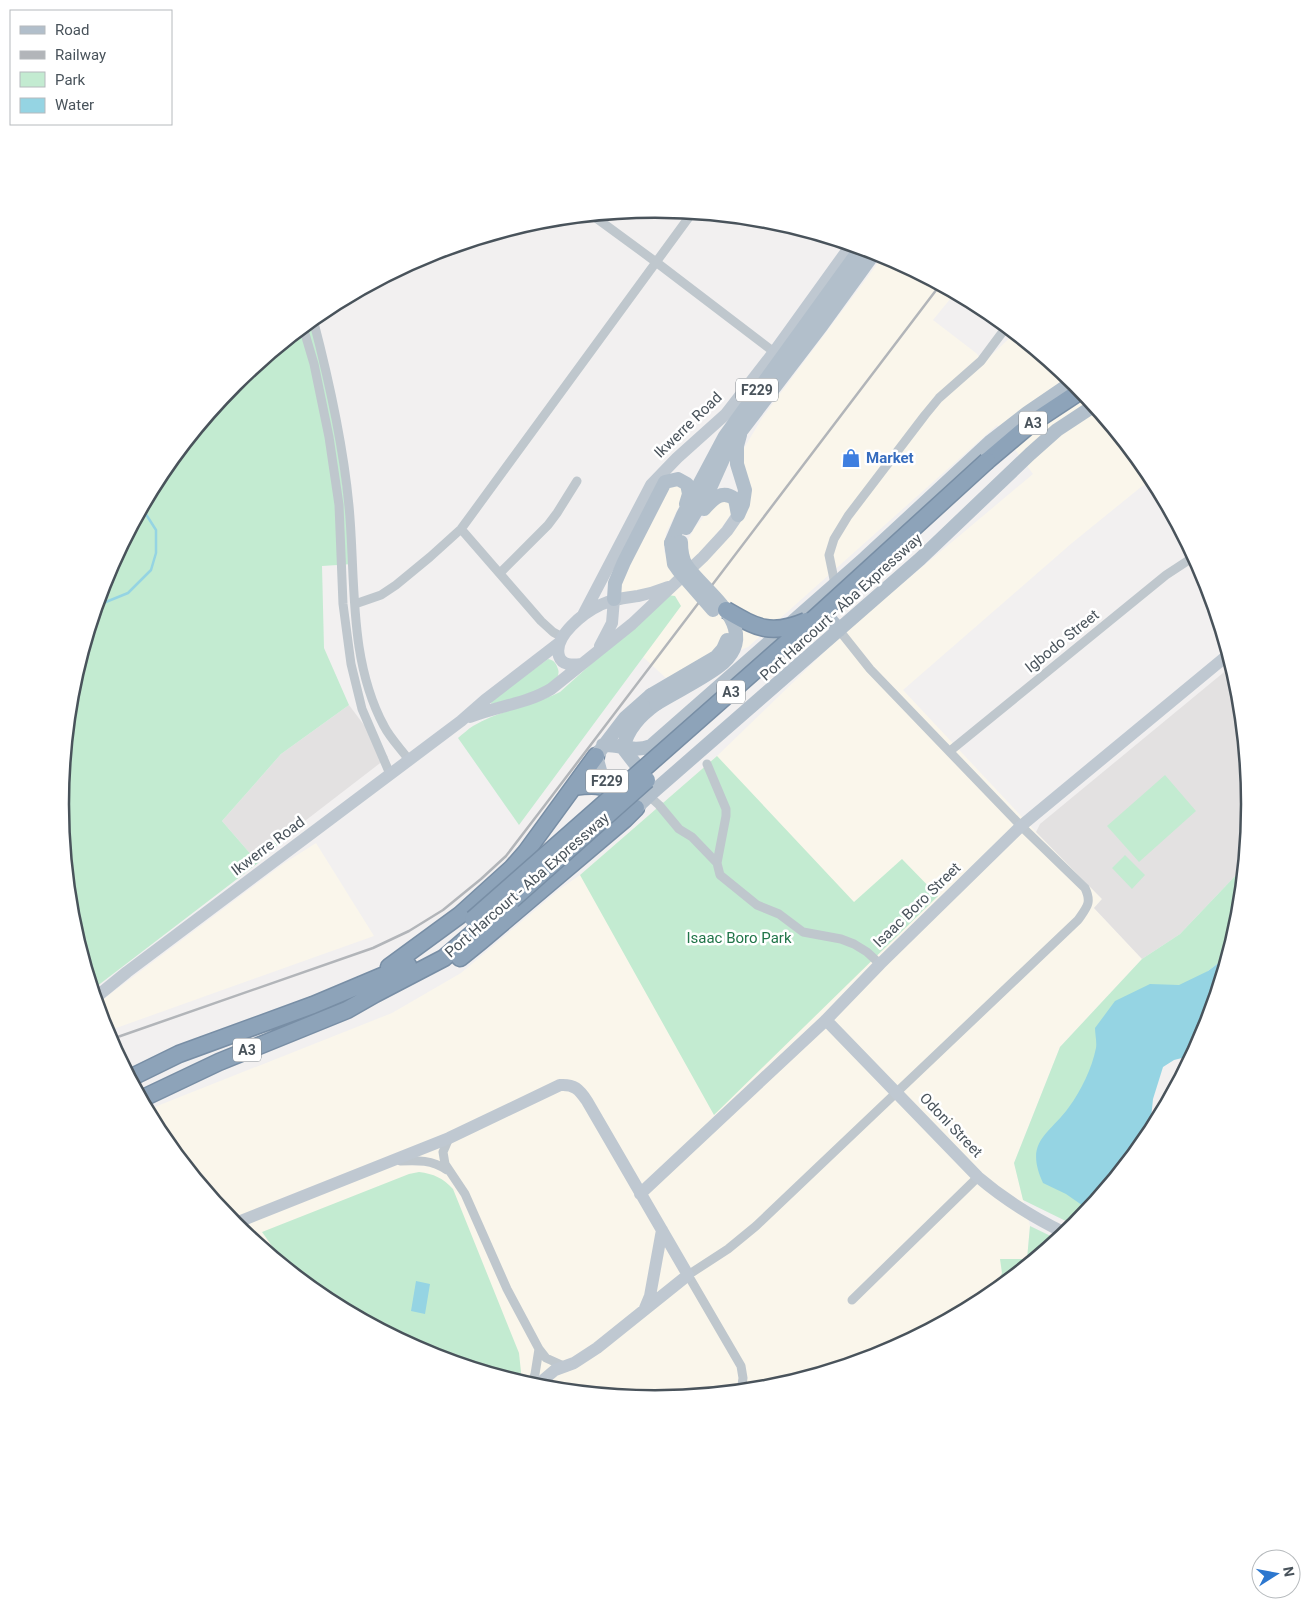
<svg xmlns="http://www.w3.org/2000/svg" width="1311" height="1609" viewBox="0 0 1311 1609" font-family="Roboto,sans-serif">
<rect width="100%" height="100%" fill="#f2f0f0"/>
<path fill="#faf6eb" d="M884 255 955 293 933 320 976 353 984 362 1015 333 1077 384 1154 480 1141 487 1072 543 903 690 1036 832 1102 899 1094 908 1142 959 1060 1047 1014 1163 1030 1226 1027 1259 1002 1274 997 1282 963 1312 883 1355 771 1389 655 1400 539 1388 427 1355 324 1299 234 1225 160 1135 147 1110 392 1013 461 973 560 889 580 875 717 756 847 630 1033 474 997 425 748 647 666 678 643 657 680 606 668 595 737 527 743 450 762 418Z
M682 484 683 498 666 533 664 552 667 555 685 545 695 527 717 502 728 500 733 511 722 527 695 559 668 583 620 595V588L666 487Z
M316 843 374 936 105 1032 97 1005 101 1001 283 864Z"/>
<path fill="#e3e1e1" d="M1229 668 1236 675 1240 689 1251 805 1245 870 1238 873 1180 934 1142 959 1094 908 1102 899 1036 832 1040 824Z
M349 705 388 757 301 824 292 825 254 858 222 821 281 754Z"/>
<path fill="#c3ebd1" d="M313 319 329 382 353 564 322 566 324 648 349 705 281 754 222 821 254 858 292 825 301 824 258 863 92 990 71 920 60 804 72 688 105 576 161 473 235 383Z
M668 595 675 596 681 606 519 825 458 738C463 734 468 729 473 726 500 710 532 706 560 692Z
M548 659C554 660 556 663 558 669 565 690 505 700 491 704L492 700Z
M717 756 854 902 902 859 938 896 714 1115 580 875Z
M1165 775 1196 811 1139 862 1107 826Z
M1125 855 1145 875 1132 889 1112 868Z
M1238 873 1244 879 1239 921 1229 955 1208 971 1096 1174 1105 1191 1076 1226 1023 1200 1014 1163 1060 1047 1142 959 1180 934Z
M419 1172C434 1174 443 1178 453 1189L519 1353 521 1372 519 1382 427 1355 324 1299 289 1270 262 1232 409 1174Z
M1030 1226 1059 1240 986 1300 963 1312 997 1282 1002 1273 1000 1259H1027Z"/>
<path fill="#95d4e3" d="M1229 955 1206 1033 1194 1055 1174 1060 1163 1067 1153 1099 1149 1138 1089 1210 1066 1194 1043 1183C1024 1141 1048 1136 1069 1107 1081 1091 1092 1068 1096 1048 1097 1042 1095 1034 1095 1028L1115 1001 1150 984 1179 985 1208 971Z
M416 1281 430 1284 425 1314 411 1311Z"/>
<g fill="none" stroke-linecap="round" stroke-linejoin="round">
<path stroke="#95d4e3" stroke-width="2.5" d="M96 606 128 593 151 570 156 553V530L142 508"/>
<g stroke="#788ea5" stroke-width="19">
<path id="highway" d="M987 461 1032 423 1082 390
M574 787C597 784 609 783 620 806
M460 958 481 941 624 820 636 808
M389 967 460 915 512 868 526 852 596 756
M130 1078 179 1054 313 1005 408 965
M141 1099 219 1062 347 1010 375 994 444 958 480 927"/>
</g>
<path stroke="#bfc7cd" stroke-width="9" d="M592 215 656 262 774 352
M313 319C329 380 343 443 349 506 356 579 348 659 384 726 390 738 401 749 409 760
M303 327 314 364 329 437 339 505 343 604 351 664 362 709 390 774
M461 529 541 621 553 632 562 637
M500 573 548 525 557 513 577 481
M835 584 829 555 834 539 848 516 925 415 939 398 981 361 1007 326
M355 604 381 595 396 585 430 557 461 529 692 213
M950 751 1166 575 1195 556
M707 764 726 809V816L717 863
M649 796 659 805 679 829 692 837 717 863 720 875 757 905 779 914 803 932 841 939 854 944 867 952 880 964
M449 1138 443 1152 445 1164 465 1194 507 1289 539 1349 546 1358 566 1367
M400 1161C418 1160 432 1160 447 1170
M852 1300 978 1177
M531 1386 535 1374 539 1349
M741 1392 743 1378 741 1366 688 1275 728 1249 756 1226 1078 920C1087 907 1092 903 1085 888L1021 826 870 669 839 630"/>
<path stroke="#bfc8d1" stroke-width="12" d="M583 615 651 485 677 458 726 414 774 352 851 245
M600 646 612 623 614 599
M582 664C573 665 562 666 559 656 553 636 585 612 600 605 612 599 624 598 638 596 648 594 658 591 668 587
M470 717C497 706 526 704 551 689L632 624 703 557 727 531 738 515
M95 998 127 972 461 721 485 700 559 643
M826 1020 978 1177C1006 1201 1034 1218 1067 1234
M640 1194 826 1020 880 964 1021 826 1229 654
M233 1224 449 1138 560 1085C574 1084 579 1089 587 1101L688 1275 597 1348 574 1363 555 1370 535 1387
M645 1308 650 1296 662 1230"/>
<path stroke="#b2bfcb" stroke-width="14" d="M704 509C713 499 722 489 735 499L738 515
M738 515 743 504 745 490 737 464V446L740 435
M686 528 711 486 728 448 822 325 875 252
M671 543 683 515 725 436 861 248
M614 599 615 583 624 562 665 482 678 479 687 484 689 494 686 504
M816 602 839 630
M651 695 625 718 596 756 601 774 631 805 636 808 653 792 920 559 1030 454 1057 430 1095 405
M603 745C621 744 632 753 651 746L865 558 991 441 1027 413 1074 381
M623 748C628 728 640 716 656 704
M623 748 647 779"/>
<use href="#highway" stroke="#8da3b9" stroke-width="16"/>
<path stroke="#b2b5b9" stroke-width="2.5" d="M109 1040 373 948 409 931 443 910 481 879 506 856 545 805 940 285"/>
<g stroke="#788ea5" stroke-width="19" stroke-linecap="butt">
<path id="highway-bridge" d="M726 610C757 628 771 636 806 621
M512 900 647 780
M473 919 817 616 987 461"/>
</g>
<path stroke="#b2bfcb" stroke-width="14" d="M671 543 674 564 679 571 713 610
M651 695 716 657 723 649 727 640
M656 704C675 692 707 677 723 663 762 627 704 592 686 565 682 558 681 550 681 542"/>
<use href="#highway-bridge" stroke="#8da3b9" stroke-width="16"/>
</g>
<defs>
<g id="shop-bare" transform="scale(1.5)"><path d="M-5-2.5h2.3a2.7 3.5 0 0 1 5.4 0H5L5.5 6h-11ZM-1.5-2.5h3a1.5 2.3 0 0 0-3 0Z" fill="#3f7fe0" stroke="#fff" stroke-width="2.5" paint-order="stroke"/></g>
</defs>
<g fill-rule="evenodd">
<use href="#shop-bare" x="851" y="458"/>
</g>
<g text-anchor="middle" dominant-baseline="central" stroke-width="5" stroke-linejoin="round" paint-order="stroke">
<g fill="#fff" stroke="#80878c" stroke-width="1">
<rect x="736" y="378.5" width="42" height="23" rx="4"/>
<rect x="1019" y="411.5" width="28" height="23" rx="4"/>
<rect x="717" y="680.5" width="28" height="23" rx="4"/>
<rect x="586" y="769.5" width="42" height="23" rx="4"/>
<rect x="233" y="1038.5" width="28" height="23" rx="4"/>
</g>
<g font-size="14" font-weight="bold" fill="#49535b">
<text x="757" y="390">F229</text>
<text x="1033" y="423">A3</text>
<text x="731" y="692">A3</text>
<text x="607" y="781">F229</text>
<text x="247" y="1050">A3</text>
</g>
<g font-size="15" fill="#49535b" stroke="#fff">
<text transform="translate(688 425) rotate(-44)">Ikwerre Road</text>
<text transform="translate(841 607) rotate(-42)">Port Harcourt - Aba Expressway</text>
<text transform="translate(1062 641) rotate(-39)">Igbodo Street</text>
<text transform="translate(268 846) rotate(-37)">Ikwerre Road</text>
<text transform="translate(527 885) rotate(-41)">Port Harcourt - Aba Expressway</text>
<text transform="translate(917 905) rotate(-44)">Isaac Boro Street</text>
<text transform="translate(951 1125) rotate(46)">Odoni Street</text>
</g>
<g font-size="15" font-weight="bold" fill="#366cbe" stroke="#fff" text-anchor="start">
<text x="866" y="458">Market</text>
</g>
<g font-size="15" fill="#217549" stroke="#fff">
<text x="739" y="938">Isaac Boro Park</text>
</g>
</g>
<path d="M0 0H1311V1609H0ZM69 804a586 586 0 1 1 1172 0a586 586 0 1 1-1172 0Z" fill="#fff" fill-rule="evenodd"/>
<path fill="none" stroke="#49535b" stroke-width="2.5" d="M69 804a586 586 0 1 1 1172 0a586 586 0 1 1-1172 0Z"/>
<rect x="10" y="10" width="162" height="115" fill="#ffffff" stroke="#b6babd"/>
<rect x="20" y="26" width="25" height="8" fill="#b2bfcb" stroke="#b6babd"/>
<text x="55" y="35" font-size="15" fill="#49535b">Road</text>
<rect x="20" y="51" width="25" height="8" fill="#b2b5b9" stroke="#b6babd"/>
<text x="55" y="60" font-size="15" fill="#49535b">Railway</text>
<rect x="20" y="72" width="25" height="15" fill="#c3ebd1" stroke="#b6babd"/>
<text x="55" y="85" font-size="15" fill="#49535b">Park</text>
<rect x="20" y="98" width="25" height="15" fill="#95d4e3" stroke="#b6babd"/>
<text x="55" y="110" font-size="15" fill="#49535b">Water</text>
<g transform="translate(1276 1574) rotate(79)"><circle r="24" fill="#ffffff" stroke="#b6babd"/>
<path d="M0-4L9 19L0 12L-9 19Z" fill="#2c77cf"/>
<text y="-8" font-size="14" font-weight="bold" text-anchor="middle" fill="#49535b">N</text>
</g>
</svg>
